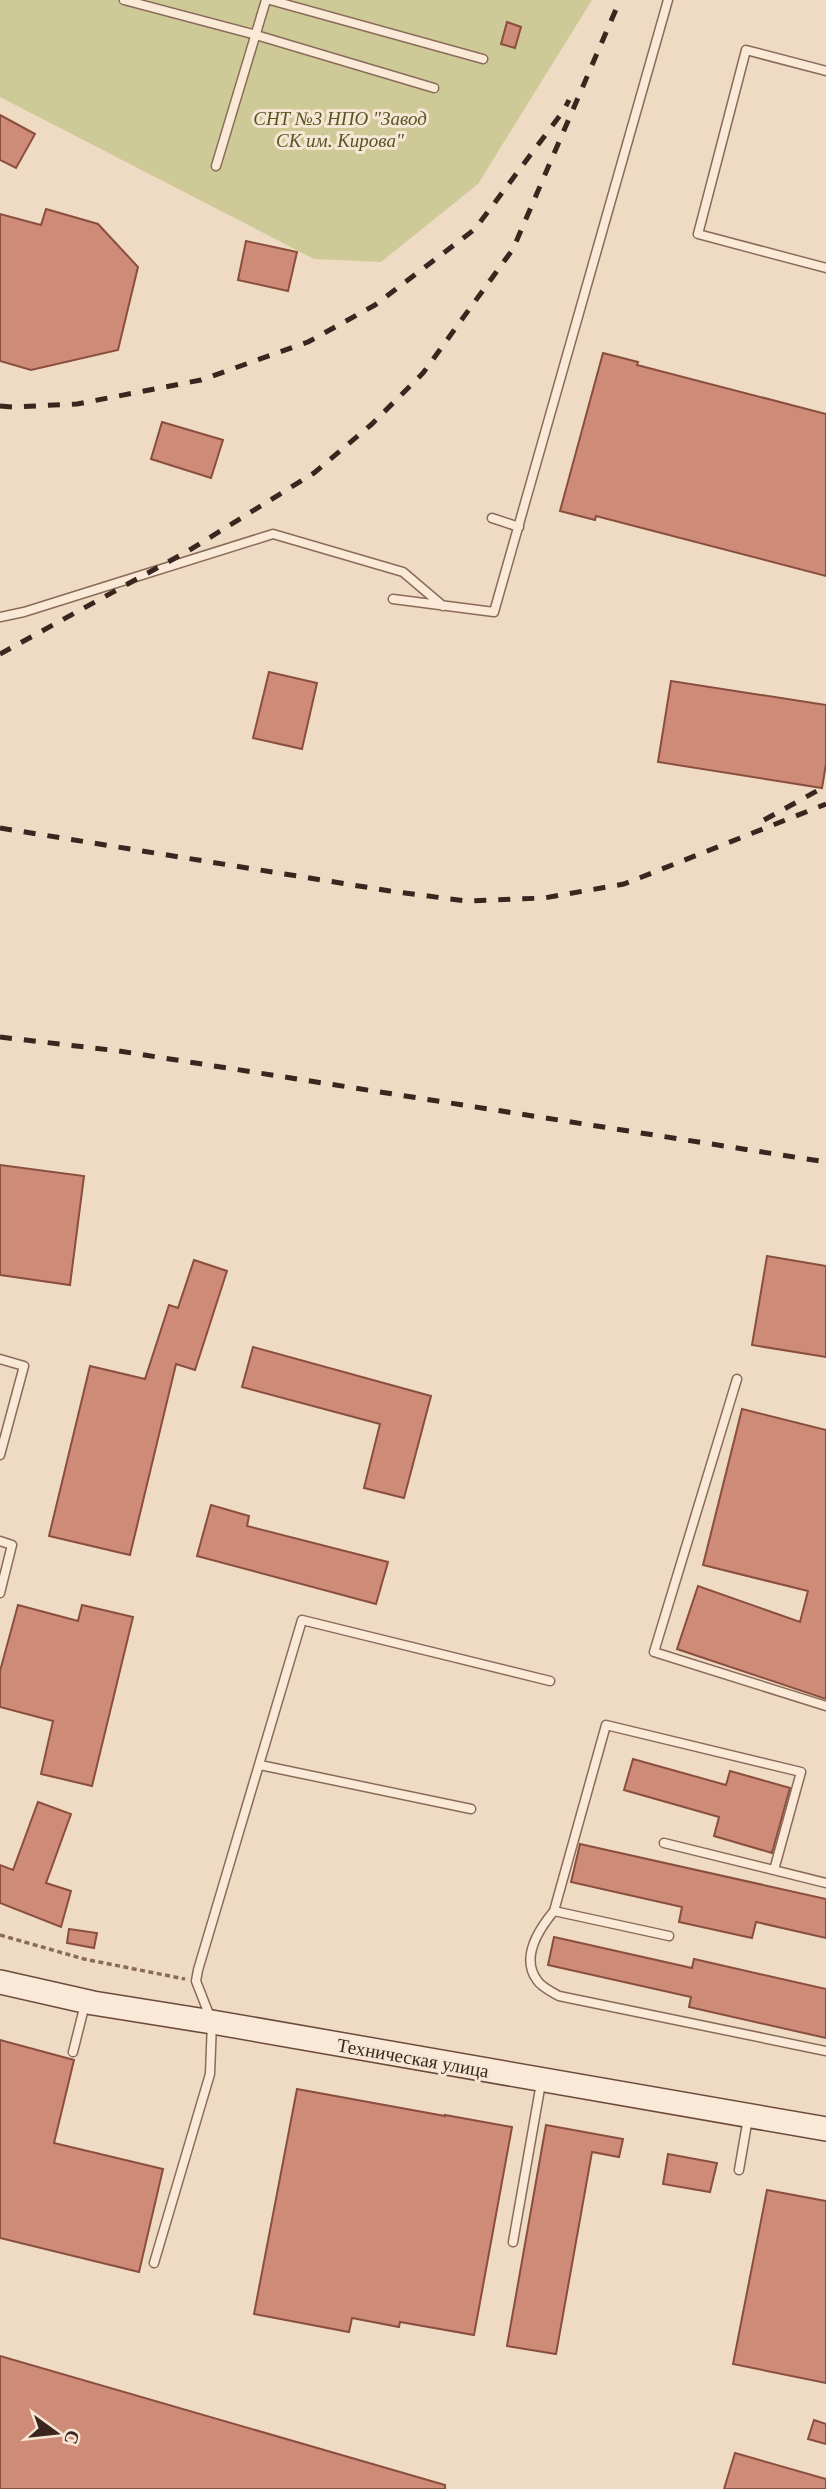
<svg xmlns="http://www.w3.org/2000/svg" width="826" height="2489" viewBox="0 0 826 2489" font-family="'Times New Roman',serif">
<rect width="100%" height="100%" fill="#efdac4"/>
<path fill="#ceca97" d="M0 0H592L478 184 381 262 314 259 0 97Z"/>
<path fill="#ce8c78" stroke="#8a4e3f" stroke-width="2" d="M507 22 521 27 515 48 501 44Z
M0 115 35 134 16 168 0 160Z
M46 209 98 224 138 267 118 350 31 370 0 361V214L41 225Z
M246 241 297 252 288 291 238 280Z
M603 353 638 362 637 365 826 414V576L596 516 595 520 560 511Z
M162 422 223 440 211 478 151 459Z
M269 672 317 683 302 749 253 738Z
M671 681 826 705V764L822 788 658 762Z
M0 1165 84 1176 70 1285 0 1275Z
M767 1256 826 1266V1357L752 1345Z
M194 1260 227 1271 195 1370 176 1364 130 1555 49 1536 90 1366 145 1379 169 1305 178 1308Z
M253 1347 431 1396 404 1498 364 1488 380 1424 242 1387Z
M742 1409 826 1430V1699L677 1649 698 1586 800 1622 808 1591 703 1565Z
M211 1505 249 1516 247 1526 388 1562 376 1604 197 1556Z
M18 1605 78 1621 82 1605 133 1617 92 1786 41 1774 53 1721 0 1707V1671Z
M633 1759 726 1785 730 1771 790 1788 772 1853 714 1836 719 1817 624 1790Z
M38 1802 71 1814 46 1883 71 1891 61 1927 0 1903V1865L13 1870Z
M580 1844 826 1899V1938L756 1922 752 1938 679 1922 682 1907 571 1882Z
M69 1929 97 1933 94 1948 67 1943Z
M554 1937 692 1968 694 1959 826 1989V2038L689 2007 691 1997 548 1965Z
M0 2040 74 2060 54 2143 163 2169 139 2272 0 2238Z
M297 2089 445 2116V2115L512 2127 474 2335 400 2322 399 2327 352 2318 349 2332 254 2314Z
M546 2125 623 2139 619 2157 592 2152 556 2354 507 2346Z
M668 2154 717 2163 710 2192 663 2184Z
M767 2190 826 2201V2383L733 2364Z
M0 2356 445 2485V2489H0Z
M814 2420 826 2424V2444L808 2439Z
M735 2453 826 2479V2489H724Z"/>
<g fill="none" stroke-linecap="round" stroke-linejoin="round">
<g stroke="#8a6a59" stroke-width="11">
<path id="lane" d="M124 0 256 35 434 88
M270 0 483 59
M826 71 746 50 698 234 826 268
M216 166 266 0
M492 518 519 527
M393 599 494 612 668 0
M0 617 24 612 273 534 403 572 443 606
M0 1359 24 1366 0 1455
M737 1379 654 1652 826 1706
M0 1541 12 1545 0 1593
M260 1765 471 1809
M664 1843 826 1883
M554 1911 606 1725 801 1772 774 1870
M669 1936 554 1911C539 1929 520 1957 537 1980 541 1987 552 1992 559 1996L826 2051
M73 2052 85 2004
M739 2170 748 2118
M513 2242 541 2083
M154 2263 210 2074 212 2022 196 1981 198 1970 302 1620 550 1681"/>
</g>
<g stroke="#6c4b3d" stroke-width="26">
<path id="secondary" d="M0 1982 93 2003 212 2022 826 2129"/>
</g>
<path stroke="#8a6a59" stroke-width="3.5" stroke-dasharray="5 3.5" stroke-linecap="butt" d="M0 1935 84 1959 185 1979"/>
<use href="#lane" stroke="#fae9d7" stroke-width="8"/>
<use href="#secondary" stroke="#fae9d7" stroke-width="23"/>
<path stroke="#3a261e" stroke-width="5" stroke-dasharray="12 12" stroke-linecap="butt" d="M0 406 13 407 77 404 201 380 308 342 375 305 475 229 564 110 569 100
M0 654 188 551 314 473 372 424 423 373 513 249 620 0
M764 820 826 786
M0 828 390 891 466 901 544 898 624 884 826 804
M0 1037 119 1051 826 1162"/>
</g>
<g text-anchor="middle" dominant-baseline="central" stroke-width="6" stroke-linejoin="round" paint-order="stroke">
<g font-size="19" font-style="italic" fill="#545724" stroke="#f6e6d3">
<text x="340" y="118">СНТ №3 НПО "Завод<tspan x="340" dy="22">СК им. Кирова"</tspan></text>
</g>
<g font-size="19" fill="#3a261e" stroke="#f6e6d3">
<text transform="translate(413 2058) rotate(10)">Техническая улица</text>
</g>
</g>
<g transform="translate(56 2433) rotate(105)" stroke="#f6e6d3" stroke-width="5" paint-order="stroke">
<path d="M0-5L12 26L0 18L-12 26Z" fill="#3a261e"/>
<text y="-10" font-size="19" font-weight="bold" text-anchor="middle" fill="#3a261e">С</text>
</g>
</svg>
